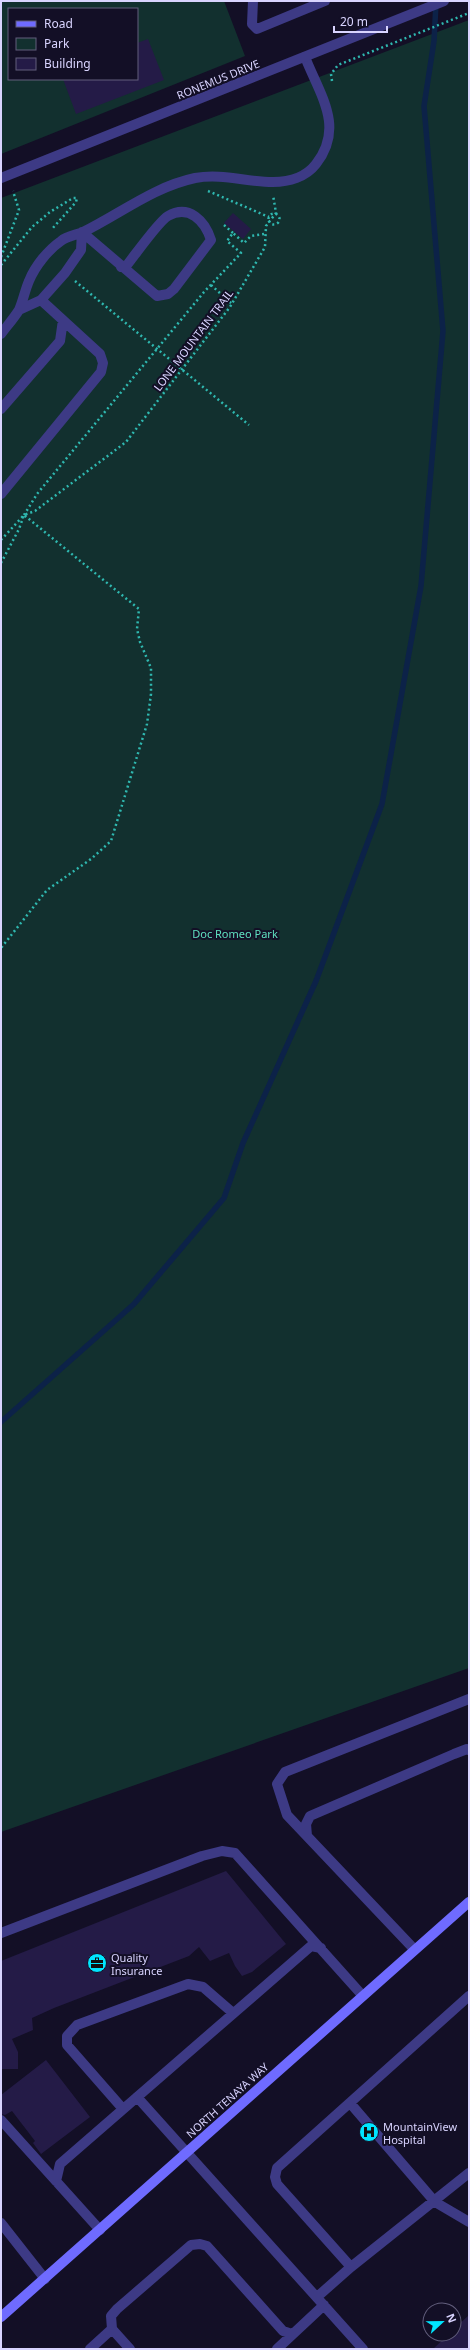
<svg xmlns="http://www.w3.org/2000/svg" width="470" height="2350" viewBox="0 0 470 2350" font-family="'Noto Sans',sans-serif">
<rect width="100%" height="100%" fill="#130f26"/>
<path fill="#12302f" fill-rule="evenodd" d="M1 1H224L245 56 1 154ZM9 9H137V79H9Z
M469 20V1668L1 1832V198Z"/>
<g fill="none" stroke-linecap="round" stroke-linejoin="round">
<path stroke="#0c2248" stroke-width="5.5" d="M1 1422 134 1304 224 1198 243 1143 316 981 382 804 421 586 443 331 424 106 434 41 436 3"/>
</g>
<path fill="#241b47" d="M148 39 164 80 76 114 63 79H137V43Z
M233 213 251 229 243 239 224 223Z
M226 1871 286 1944 252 1972 242 1976 235 1966 229 1953 210 1961 199 1947 189 1956 54 2008 32 2018 33 2030 12 2039 18 2052V2069H1V1961Z
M46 2060 90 2117 41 2154 33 2143 35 2141 12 2111 5 2115 1 2114V2095Z
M469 2315V2349H433L449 2334H454V2329Z"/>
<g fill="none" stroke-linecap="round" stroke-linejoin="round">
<path stroke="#2fb8b0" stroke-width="2.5" stroke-dasharray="2 3" stroke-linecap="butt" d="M332 81 331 74 338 65 469 13
M208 191 269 217
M268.5 219a5.5 5.5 0 1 1 11 0a5.5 5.5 0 1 1-11 0Z
M224 225 233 233
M1 257 19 210 13 191
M1 265 32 227 50 212 73 198H77L76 202 52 229
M75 281 249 425
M211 285 232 304
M24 515 37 494 204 292 241 253 227 241 233 233 244 243 251 236 264 234
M1 540 24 515 139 609 137 629 140 642 151 668V694L147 724 111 841 91 859 47 890 1 948
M1 563 19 529 24 515 35 511 126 442 230 307 265 247 266 226 276 213 273 195"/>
<path stroke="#3d3a85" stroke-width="10" d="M253 1 252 24 257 29 325 1
M82 232 157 296 168 294 174 289 211 240C205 221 189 204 168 216 159 221 135 255 127 265L121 267
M19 310 41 300 65 273 81 250 82 232
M1 334C7 326 14 318 19 310 23 301 25 290 29 281 35 266 48 250 61 241 67 236 76 235 83 232 120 214 153 187 195 178 222 173 246 182 273 182 289 182 306 177 316 164 345 127 320 95 305 57
M1 409 60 341 63 320
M1 494 101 372 103 363 100 354 41 300
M307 1836 306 1824 310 1816 454 1754 467 1749 469 1750
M1 1933 202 1856 222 1851 235 1853 362 1995
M414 1949 287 1815 277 1784 285 1772 469 1699
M137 2097 363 2349
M350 2103 435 2202 469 2222
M123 2109 67 2045V2036L77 2025 188 1984 203 1987 233 2013
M1 2120 100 2230
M56 2181 60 2164 311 1946 321 1948
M1 2223 45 2279
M351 2267 469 2173
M317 2297 351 2267 277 2184 275 2177 277 2168 469 1996
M90 2349 112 2329
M130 2349 112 2329 111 2316 117 2309 191 2245 200 2244 207 2246 283 2331 292 2334
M277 2349 324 2305"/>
<path stroke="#3d3a85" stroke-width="10" d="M1 178 444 1"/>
<path stroke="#6f6bff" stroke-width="10" d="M1 2317 469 1902"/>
</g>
<defs>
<g id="office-disc" transform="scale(1)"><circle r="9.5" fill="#00e5ff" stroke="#130f26"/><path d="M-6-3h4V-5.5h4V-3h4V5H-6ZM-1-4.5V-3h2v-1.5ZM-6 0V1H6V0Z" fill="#111"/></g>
<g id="hospital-disc" transform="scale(1)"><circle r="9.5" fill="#00e5ff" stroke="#130f26"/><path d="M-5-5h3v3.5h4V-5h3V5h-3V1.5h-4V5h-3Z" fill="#111"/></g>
</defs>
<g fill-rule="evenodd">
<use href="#office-disc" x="97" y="1963"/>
<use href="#hospital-disc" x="369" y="2132"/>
</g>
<g text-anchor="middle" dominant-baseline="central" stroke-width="4" stroke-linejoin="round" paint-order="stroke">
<g font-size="11" fill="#d9d4ff" stroke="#130f26">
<text transform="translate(218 79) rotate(-22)">RONEMUS DRIVE</text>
<text transform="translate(193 340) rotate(-53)">LONE MOUNTAIN TRAIL</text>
<text transform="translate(227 2100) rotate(-42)">NORTH TENAYA WAY</text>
</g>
<g font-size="11" fill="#5fe0c0" stroke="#130f26">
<text x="235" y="933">Doc Romeo Park</text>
</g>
<g font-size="11" fill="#d9d4ff" stroke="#130f26" text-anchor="start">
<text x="111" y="1957">Quality<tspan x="111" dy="13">Insurance</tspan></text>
<text x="383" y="2126">MountainView<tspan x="383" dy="13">Hospital</tspan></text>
</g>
</g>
<rect width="470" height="2350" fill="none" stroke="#d9d4ff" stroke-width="4"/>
<rect x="8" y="8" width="130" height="72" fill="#130f26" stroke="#625e7d"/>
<rect x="16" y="21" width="20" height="6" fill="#6f6bff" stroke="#625e7d"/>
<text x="44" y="28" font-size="12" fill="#d9d4ff">Road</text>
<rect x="16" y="38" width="20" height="12" fill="#12302f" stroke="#625e7d"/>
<text x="44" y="48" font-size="12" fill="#d9d4ff">Park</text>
<rect x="16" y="58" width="20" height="12" fill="#241b47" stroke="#625e7d"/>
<text x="44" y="68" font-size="12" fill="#d9d4ff">Building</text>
<g transform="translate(442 2322) rotate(68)"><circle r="19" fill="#130f26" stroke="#625e7d"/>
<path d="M0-3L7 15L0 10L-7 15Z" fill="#00e5ff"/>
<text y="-6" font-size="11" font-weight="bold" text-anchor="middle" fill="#d9d4ff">N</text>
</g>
<path d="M334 26v6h53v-6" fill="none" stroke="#d9d4ff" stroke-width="2"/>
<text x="340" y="26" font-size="12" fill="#d9d4ff" stroke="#130f26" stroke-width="3" paint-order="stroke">20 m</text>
</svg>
